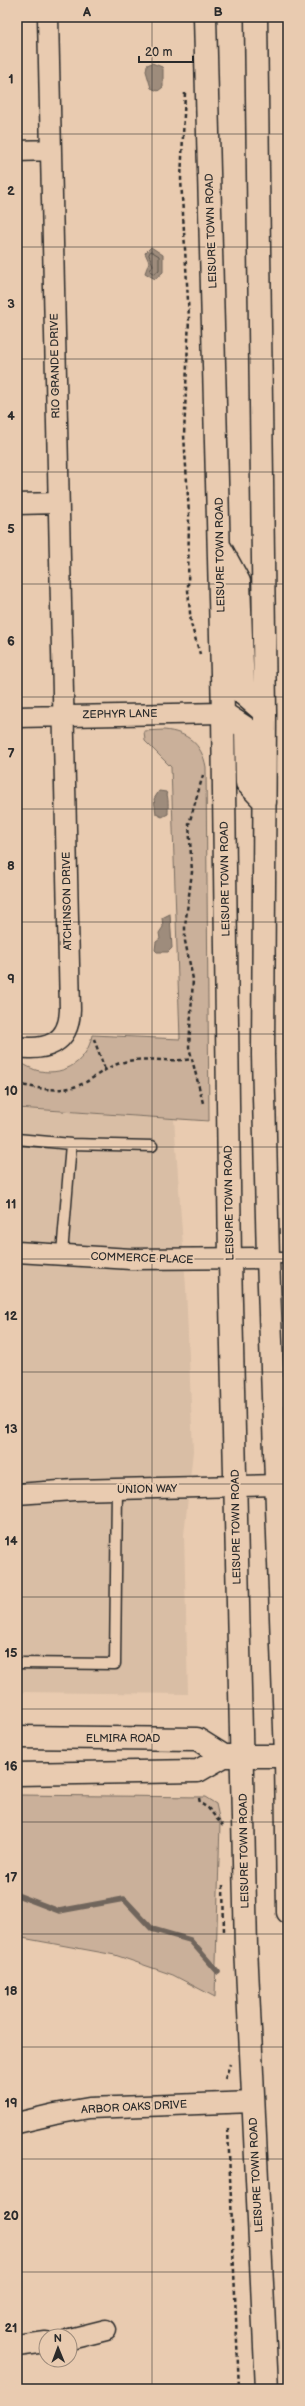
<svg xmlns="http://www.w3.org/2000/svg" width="305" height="2406" viewBox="0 0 305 2406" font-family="'Balsamiq Sans',sans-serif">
<rect width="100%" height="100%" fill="#e9cbb0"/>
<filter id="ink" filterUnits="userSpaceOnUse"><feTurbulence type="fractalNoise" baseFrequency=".025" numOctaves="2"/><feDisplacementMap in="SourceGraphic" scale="8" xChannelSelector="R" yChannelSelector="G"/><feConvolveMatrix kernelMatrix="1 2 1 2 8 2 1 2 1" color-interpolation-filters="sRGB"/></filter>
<g filter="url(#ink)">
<path fill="#d9bea5" d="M17 1109 174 1119 186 1288 193 1451 184 1535 188 1694 17 1692Z"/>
<path fill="#cab09a" stroke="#7a6e62" d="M164 730C187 732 202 744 206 767L209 1121 17 1108V1062C25 1064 32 1070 40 1071 66 1076 88 1060 92 1035L180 1039 171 767 145 741 144 731Z
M17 1795 205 1797 216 1804 220 1822 215 1997 173 1975 115 1955 17 1937Z"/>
<path fill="#9e8c7b" stroke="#70655b" d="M152 63 162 67 163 69V87L158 91 151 88 146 71 147 65Z
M151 247 163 255V272L155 279 145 273 149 262 145 253Z
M159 791 166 792C169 798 168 807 168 814L162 817 156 814 154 799Z
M170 914 172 948 168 952H157L155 950 156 942 160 939 159 933 163 927 162 918Z"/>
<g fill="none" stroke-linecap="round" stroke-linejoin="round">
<path stroke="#59524b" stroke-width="1" d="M151 251 159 256V270L154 274 150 271 153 265 149 255Z"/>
<path stroke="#70655b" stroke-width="5.5" d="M17 1895 59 1911 124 1899 152 1929 190 1940 218 1972"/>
<g stroke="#2b2b2b" stroke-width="13">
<path id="service" d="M17 1139 71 1144 152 1146
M62 1254 71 1144
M268 1258H288
M17 1663 115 1664 117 1489"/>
</g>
<g stroke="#2b2b2b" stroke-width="23">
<path id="minor" d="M17 151 51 150
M17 504 58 503
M17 717 223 713
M17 1047C46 1051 69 1044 70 1010L48 17
M17 1252 131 1259 268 1258
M17 1494 74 1490 277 1485
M17 2123 55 2114 89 2108 253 2102
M70 2339 106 2330
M17 2346 46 2342"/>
</g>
<g stroke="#2b2b2b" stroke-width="25">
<path id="secondary" d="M205 17 223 713 230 1260 246 1947 267 2389
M256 17 265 713 263 1055 268 1258 286 1756 288 1912
M221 549 239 582 243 694 265 713
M223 713 246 728 247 783 265 802
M17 1737 197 1739 224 1756
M17 1774 198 1771 224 1756H288"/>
</g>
<path stroke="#2b2b2b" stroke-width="2.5" stroke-dasharray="4 3" stroke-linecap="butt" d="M185 93 181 179 189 318 184 435 189 514 188 590 191 624 200 654
M203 775 189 824 192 872 185 926V941L193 979 189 1047 203 1103
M94 1039 105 1070
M17 1084C40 1089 64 1094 86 1082 98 1075 110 1065 124 1062 146 1056 169 1063 192 1059
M199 1798 200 1803 208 1808 223 1826
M223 1885 224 1932
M225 2079 230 2064
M228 2129 239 2389"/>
<use href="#service" stroke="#e9cbb0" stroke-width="10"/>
<use href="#minor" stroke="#e9cbb0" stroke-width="20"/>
<use href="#secondary" stroke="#e9cbb0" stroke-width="22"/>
</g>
</g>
<path fill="none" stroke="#2b2b2b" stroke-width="1" stroke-opacity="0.55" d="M152 17V2389M17 134H288M17 247H288M17 359H288M17 472H288M17 584H288M17 697H288M17 809H288M17 922H288M17 1034H288M17 1147H288M17 1259H288M17 1372H288M17 1484H288M17 1597H288M17 1709H288M17 1822H288M17 1934H288M17 2047H288M17 2159H288M17 2272H288"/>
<g text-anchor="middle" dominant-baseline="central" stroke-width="4" stroke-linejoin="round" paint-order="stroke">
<g font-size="11" fill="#2b2b2b" stroke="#e9cbb0">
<text transform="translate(211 231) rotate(-92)">LEISURE TOWN ROAD</text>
<text transform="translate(55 366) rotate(-91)">RIO GRANDE DRIVE</text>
<text transform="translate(220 555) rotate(-91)">LEISURE TOWN ROAD</text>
<text transform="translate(120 714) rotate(-1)">ZEPHYR LANE</text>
<text transform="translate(225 879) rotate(-91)">LEISURE TOWN ROAD</text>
<text transform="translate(67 901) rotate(-91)">ATCHINSON DRIVE</text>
<text transform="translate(229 1203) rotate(-91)">LEISURE TOWN ROAD</text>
<text transform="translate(142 1258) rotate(2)">COMMERCE PLACE</text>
<text transform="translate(147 1489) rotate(-1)">UNION WAY</text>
<text transform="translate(236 1527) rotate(-91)">LEISURE TOWN ROAD</text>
<text x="123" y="1738">ELMIRA ROAD</text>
<text transform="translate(244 1851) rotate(-91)">LEISURE TOWN ROAD</text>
<text transform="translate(134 2107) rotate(-3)">ARBOR OAKS DRIVE</text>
<text transform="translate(256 2175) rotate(-93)">LEISURE TOWN ROAD</text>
</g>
</g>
<rect width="305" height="2406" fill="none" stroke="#e9cbb0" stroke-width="44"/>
<g transform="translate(58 2348) rotate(359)"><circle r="19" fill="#e9cbb0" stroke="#9d8b7b"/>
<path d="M0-3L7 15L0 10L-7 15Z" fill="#2b2b2b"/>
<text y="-6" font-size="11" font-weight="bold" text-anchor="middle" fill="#2b2b2b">N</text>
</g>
<path d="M139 56v6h54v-6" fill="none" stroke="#2b2b2b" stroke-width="2"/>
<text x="145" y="56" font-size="12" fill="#2b2b2b" stroke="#e9cbb0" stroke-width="3" paint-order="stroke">20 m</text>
<rect x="22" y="22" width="261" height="2362" fill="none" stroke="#2b2b2b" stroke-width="1.5"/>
<g font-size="13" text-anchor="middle" font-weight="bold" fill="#2b2b2b">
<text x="87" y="16">A</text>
<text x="218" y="16">B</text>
<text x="11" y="83">1</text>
<text x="11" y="195">2</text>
<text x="11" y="308">3</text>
<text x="11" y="420">4</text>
<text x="11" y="533">5</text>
<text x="11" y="645">6</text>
<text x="11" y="758">7</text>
<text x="11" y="870">8</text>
<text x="11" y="983">9</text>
<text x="11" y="1095">10</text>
<text x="11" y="1208">11</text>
<text x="11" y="1320">12</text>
<text x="11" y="1433">13</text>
<text x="11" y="1545">14</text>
<text x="11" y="1657">15</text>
<text x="11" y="1770">16</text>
<text x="11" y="1882">17</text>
<text x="11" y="1995">18</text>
<text x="11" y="2107">19</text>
<text x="11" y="2220">20</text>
<text x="11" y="2332">21</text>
</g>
</svg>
